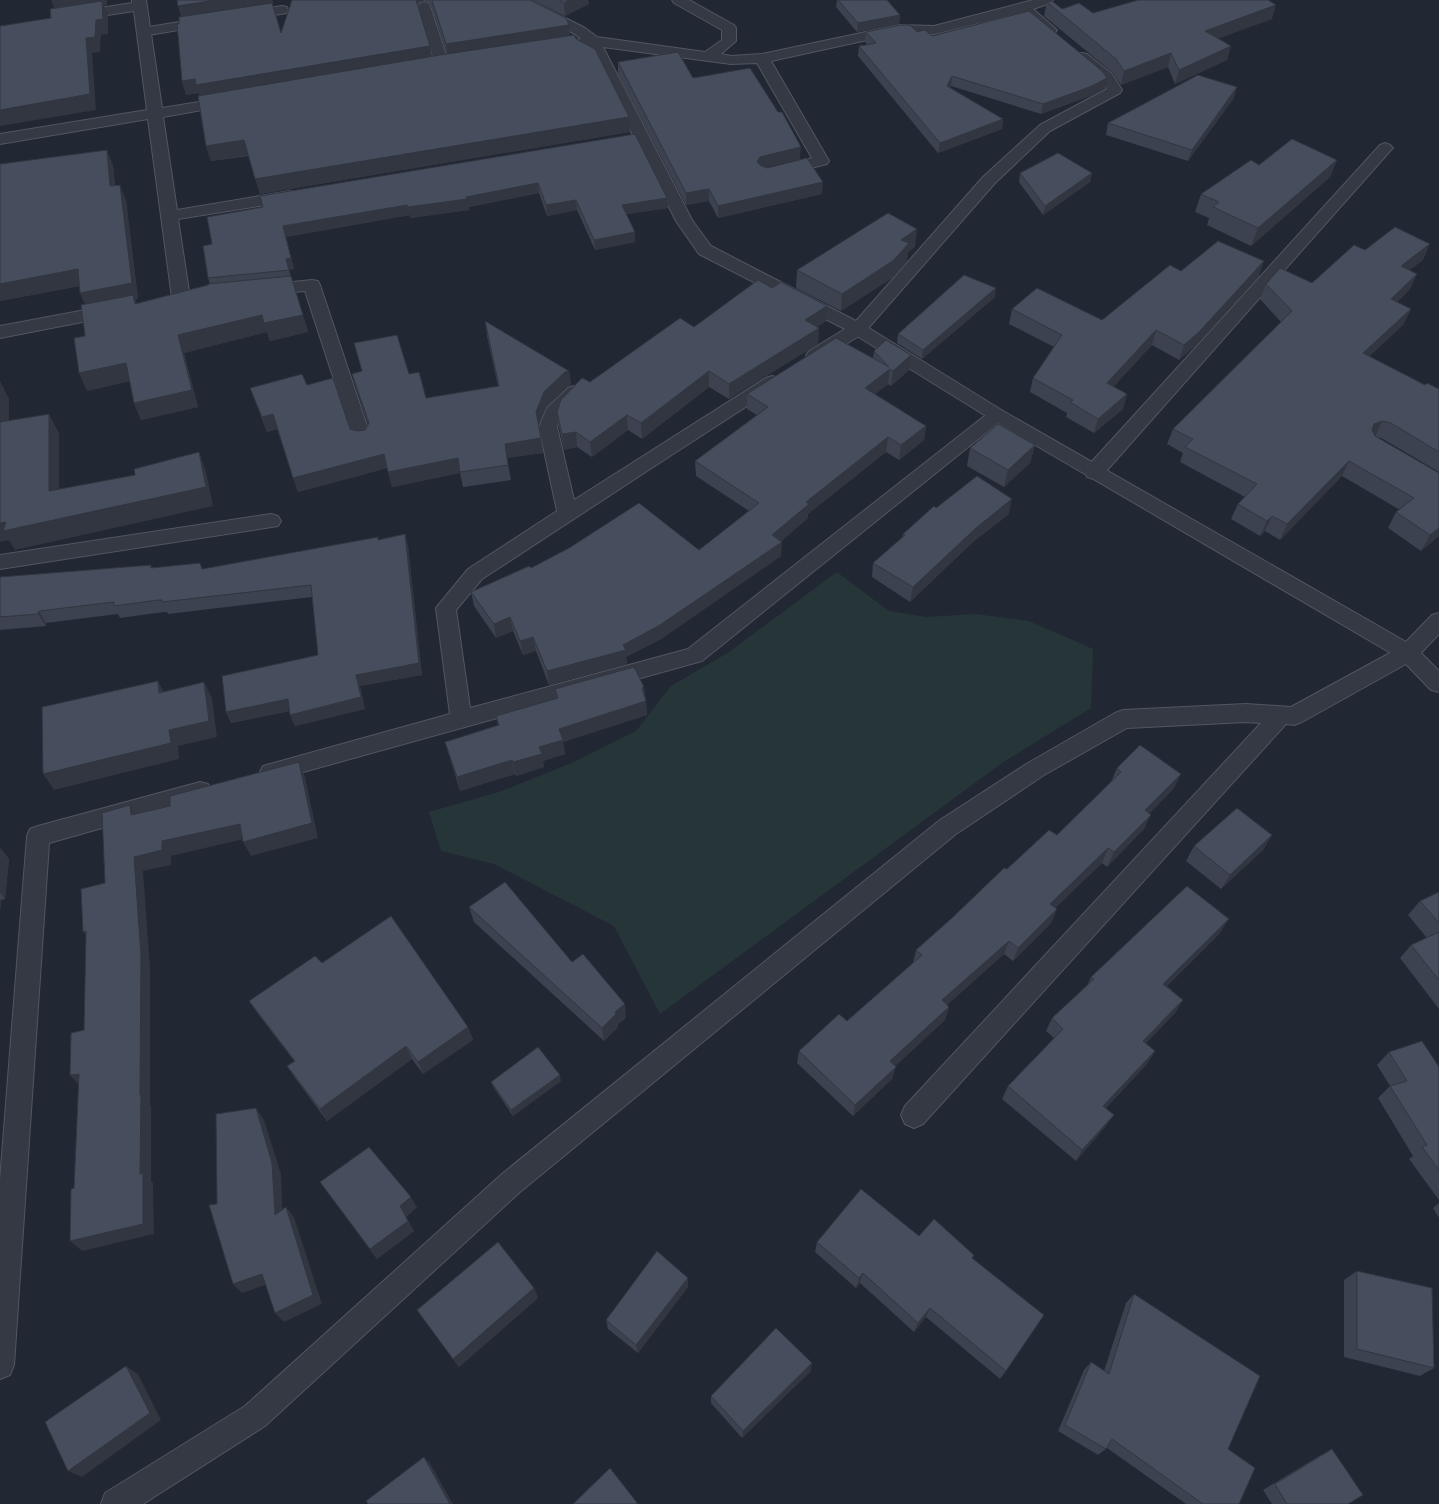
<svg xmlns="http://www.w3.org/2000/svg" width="1439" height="1504" viewBox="0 0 1439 1504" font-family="Lato,sans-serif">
<rect width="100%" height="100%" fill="#212733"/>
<path fill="#263638" d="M837 572 889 611 926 617 975 614 1029 621 1093 649 1091 708 1002 763 660 1014 614 926 494 864 441 851 429 812 499 792 574 762 636 731 671 686 729 652Z"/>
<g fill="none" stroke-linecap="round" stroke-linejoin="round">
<g stroke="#515662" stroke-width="2">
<path id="service" d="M424 2 428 3 430 6 449 64 447 67H437L435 64 418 6 420 3Z
M282 6 287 7 288 10 287 13 249 19 244 18 243 15 244 12 249 11Z
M203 18 208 19 209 22 208 25 143 36 138 35 137 32 138 29 143 28Z"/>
</g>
<g stroke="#515662" stroke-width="2">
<path id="minor" d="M132 0H146L162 108 230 97 235 98 237 101 235 104 230 105 163 117 177 210 290 191 296 193 298 196 296 199 290 201 178 219 190 298 187 302 181 303 175 302 172 298 148 119 0 144V134L147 110 134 11 75 20 70 19 68 16 70 13 75 12 132 3Z
M512 0H530L585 28 597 37 705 52 722 40V30L674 3 672 0H689L734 25 736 28V41L721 54 731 56 762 54 899 25 934 26 1033 0H1053L1051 3 1033 9 1057 30 1055 33 1050 34 1045 33 1020 13 934 34 899 33 771 61 829 161 827 164 782 175 776 173 774 170 776 167 812 158 757 63 731 64 603 47 692 220 711 246 856 321 983 177 1040 125 1107 89 1101 80 1077 60 1075 57 1077 54 1082 53 1087 54 1112 74 1122 90 1120 93 1050 131 995 183 864 333 821 359 815 361 809 359 806 355 809 351 845 329 699 254 676 221 588 46 554 51 549 50 547 47 549 44 581 39 575 34 514 3Z
M1385 143 1390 145 1393 148 1390 151 1101 477 1094 479 1087 477 1085 472 1087 467 1380 145Z
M312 280 318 281 320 285 371 438 369 443 362 444 355 443 353 438 305 291 264 295 258 294 255 290 258 286 264 285Z
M112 305 118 307 121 311 118 315 0 338V326Z
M772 376 778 378 781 382 778 386 670 456 482 579 456 610 470 708 688 649 991 411 997 409 1003 411 1006 415 1003 419 702 661 271 781 263 778 260 772 263 766 450 714 436 608 468 569 557 511 539 427 547 408 568 388 574 386 580 388 583 392 561 415 557 427 574 500 766 378Z
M271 514 278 516 281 521 278 526 0 569V555Z
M1439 613V634L1415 659 1302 722 1294 725 1286 724 923 1124 914 1128 905 1124 901 1115 905 1106 1261 723 1246 722 1127 728 1044 775 956 834 520 1192 265 1426 143 1504H101L105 1493 245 1406 502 1174 940 820 1028 763 1115 713 1123 710 1246 704 1291 707 1401 647 1432 615Z
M200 782 208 784 211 791 208 798 49 843 14 1365 10 1375 0 1379V1180L27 836 30 829 38 826Z"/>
</g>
<g stroke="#515662" stroke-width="2">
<path id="tertiary" d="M858 323 864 325 1003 411 1415 647 1439 671V692L1431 690 1401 659 991 419 852 333 849 329 852 325Z"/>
</g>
<use href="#service" fill="#343944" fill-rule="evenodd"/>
<use href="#minor" fill="#343944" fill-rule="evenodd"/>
<use href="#tertiary" fill="#343944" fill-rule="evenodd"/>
</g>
<path fill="#3c424f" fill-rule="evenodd" d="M272 0 281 33 292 0H530L570 35 576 39 630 132 260 194 249 156 211 161 206 146 199 93 186 95 182 81 179 24ZM424 1 428 2 431 6 447 54 432 56 430 46 418 4 419 2Z
M533 0H588L589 4 565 16Z
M837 0H887L900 15 899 24 857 32 836 7Z
M1047 2 1062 9 1093 13 1272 19 1218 38 1231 46 1227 60 1175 84 1168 67 1121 85 1113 73 1044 16Z
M866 32H917L1107 78 1105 88 1090 96 1041 114 951 86 950 88 1003 119 1002 129 938 153 858 56 859 46 868 45 865 42Z
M618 62 693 78 778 112 800 159 766 167 822 194 718 218 709 201 686 205 618 74Z
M1234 98 1188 161 1106 135 1108 123Z
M635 134 667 198 668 208 626 214 635 242 595 250 577 210 547 216 539 193 469 207V210L410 218V215L286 237 294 269 289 270 308 332 270 341 267 332 184 353 198 407 141 420 134 403 130 381 87 391 85 336V304L80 293V286L0 301 113 165 115 186 126 200 138 299H135L137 304 208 285 210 284 208 278 212 244 263 207Z
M1337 160 1330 177 1251 246 1207 225 1209 218 1195 212 1201 194 1259 165Z
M1020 173H1092L1090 182 1043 215 1019 182Z
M915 247 908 252 907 261 892 278 841 311 796 288 797 270Z
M1365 250 1423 260 1409 270 1417 274 1410 289 1397 302 1411 309 1403 325 1369 356 1425 385 1439 389V472L1383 439 1377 437 1439 536 1421 551 1388 528 1396 512 1400 510 1342 476 1280 540 1265 531 1260 536 1231 519 1238 504 1245 497 1180 462 1183 453 1167 444 1173 429 1281 322 1260 299 1266 284 1312 283Z
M1181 271 1259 276 1194 347 1179 360 1152 345 1113 387 1127 394 1123 409 1094 433 1066 417 1067 413 1030 392 1033 378 1054 347 1009 324 1012 309 1102 320Z
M772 288 826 321 817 327 819 328 818 344 729 399 709 387 642 439 628 430 592 457 577 447 564 450 559 427 557 412 590 382 694 327Z
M995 297 922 359 897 343 898 334Z
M485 321 569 371 571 385 567 387 546 407 538 425 543 453 507 458 511 480 463 487 460 473 392 487 387 468 298 492 277 429 267 432 250 388 307 385 350 429 358 431 365 430 368 424 356 388 352 374H409L426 398 498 386 487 336Z
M874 351 911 355 909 370 891 386 888 384 875 394 926 426 924 440 899 460 886 452 808 514V518L781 541V556L661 639 626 657 627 664 549 685 536 651 523 655 513 631 496 638 474 606 471 592 531 568 699 550 749 511 696 476 695 461 757 415 747 409V394L873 358Z
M1035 445 1030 463 1004 487 967 466 970 448Z
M936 508 1009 514 973 542 910 602 872 577 873 563 902 538 903 534Z
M405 534 408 546 422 675 360 686 365 709 295 726 290 715V711L231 723 226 712 318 655 312 597 168 614 167 612H164L120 618 118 614 46 623V626L0 630V577L153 567 203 569 378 540Z
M644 687 645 695 646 701 647 715 563 742 565 754 543 761 544 767 516 776 515 774 460 791 449 755 445 742 498 726 496 716 556 698 555 689Z
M1117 768 1174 788 1149 814 1144 829 1107 867 1102 863 1055 908 1057 909 1051 923 1013 961 1004 954 947 1005 949 1007 945 1020 895 1066 892 1079 853 1116 797 1063 799 1051 847 1021 913 963 916 950 1007 869 1057 835 1111 782Z
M1272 835 1263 850 1221 889 1186 861 1194 846Z
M0 848 9 859 5 899 1 900 0 912Z
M1439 892V1009L1400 958 1411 945 1427 938 1408 915 1420 901Z
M469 907 572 962 626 1018 618 1024V1027L604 1041 474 922Z
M1220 933 1167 986 1183 1000 1175 1013 1146 1043 1155 1051 1147 1064 1106 1108V1126L1076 1161 1002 1099 1008 1086 1054 1038 1046 1031 1052 1018 1087 986 1091 977Z
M322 963 468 1027 473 1040 423 1074 412 1059 327 1121 295 1078 287 1066 294 1061 258 1014 249 1001Z
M1389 1052 1439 1067V1200L1409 1159 1413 1156 1378 1098 1390 1086 1377 1065Z
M561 1081 513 1116 494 1088 491 1082Z
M320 1182 417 1207 406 1217 414 1231 377 1259Z
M1439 1203V1218L1433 1208Z
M919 1236 974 1255 972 1259 1006 1371 1000 1379 926 1317 914 1332 860 1283 856 1288 815 1252 817 1242Z
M1357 1271 1434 1368 1420 1376 1344 1357V1280Z
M688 1278V1287L638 1353 608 1329 606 1320Z
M534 1288 538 1298 459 1367 417 1310Z
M1134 1294 1228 1449 1239 1504H1186L1107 1448 1106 1449 1098 1455 1058 1431 1084 1370 1091 1362 1104 1371 1126 1303Z
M811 1371 742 1438 711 1403V1396Z
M1332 1449 1348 1504H1272L1263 1490 1319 1456Z"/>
<path fill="#313640" d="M51 0H107V5L104 6 108 16V34L101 35 100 52 92 53 96 110 0 126V110L56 13Z
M216 0H272L273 6 182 20 178 6Z
M415 0H424V1L419 2 417 6Z
M569 0H588L589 4 565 16 564 3Z
M1276 5 1272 19 1201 45 1205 31Z
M900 15 899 24 857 32 858 23Z
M569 25 570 39 448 58 446 44Z
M430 46 432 60 201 99 199 93 186 95 182 81Z
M1231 46 1227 60 1175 84 1179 70Z
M1171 53 1168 67 1121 85 1124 71Z
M952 76 951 86 946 96 947 86Z
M1107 78 1105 88 1090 96 1041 114 1043 104Z
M1237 87 1234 98 1188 161 1192 150Z
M629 117 630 132 260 194 255 179Z
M1003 119 1002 129 938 153 940 143Z
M244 140 249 155 211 161 206 146Z
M801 147 800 159 760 169 757 162 760 157Z
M107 150 113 165 116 202 110 186Z
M1337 160 1330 177 1251 246 1258 228Z
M1092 173 1090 182 1043 215 1045 206Z
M823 182 822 194 718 218V206Z
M538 183 539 193 469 207V210L410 218 408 207Z
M120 185 126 200 138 299H135L140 312 87 308 80 293Z
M709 189V201L686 205V193Z
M667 198 668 208 623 215 622 205Z
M576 200 577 210 547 216 546 205Z
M407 205 410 215 286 237 294 269 289 270 286 259 283 226Z
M917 229 915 247 908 252 907 261 892 278 841 311 842 294 901 240Z
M635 232V242L595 250 594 240Z
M1430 244 1423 260 1394 282 1401 266Z
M1264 261 1259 276 1194 347 1179 360 1184 345Z
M78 269 84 285 0 301V284Z
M1417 274 1410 289 1383 315 1391 299Z
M996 288 995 297 922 359 923 350Z
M827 306 826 321 804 336 805 320Z
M1411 309 1403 325 1356 369 1363 353Z
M262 315H303L308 332 270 341 267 332 184 353 198 407 141 420 134 403 178 335Z
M819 328 818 344 729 399V384Z
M1156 330 1152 345 1103 398 1107 383Z
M911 355 909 370 891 386 893 371Z
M126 363 134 380 87 391 79 373Z
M890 369 888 384 864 403 865 388Z
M569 371 571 385 567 387 546 407 538 426 536 412 544 392 565 372Z
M709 371V387L642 439 641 423Z
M0 381 9 399V442L0 425Z
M1127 394 1123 409 1094 433 1098 419Z
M49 414 59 433V510L49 491Z
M273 414 278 428 267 432 262 417Z
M627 415 628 430 592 457 590 442Z
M1382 421 1375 437 1367 439 1374 424Z
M926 426 924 440 899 460 901 445Z
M576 432 577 447 564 450 562 434Z
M888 437 886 452 808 514V518L775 547 782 542 781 556 661 639 626 657 627 664 549 685 547 671 623 645 772 535 806 502Z
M541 438 543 453 507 458 511 480 505 444Z
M1035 445 1030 463 1004 487 1008 470Z
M199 452 206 472 213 506 15 550 9 540 0 542V522L1 523Z
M384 454 388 468 298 492 293 478Z
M458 458 460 473 392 487 388 472Z
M1349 461 1342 476 1280 540 1287 524Z
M1012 499 1009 514 973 542 910 602 913 587 976 528Z
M1272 516 1265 531 1260 536 1267 521Z
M1439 528V536L1421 551 1430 535Z
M405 534 408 546 422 675 360 686 365 709 295 726 290 715 356 675Z
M39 611 46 623V626L38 614Z
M510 617 513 631 496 638 494 624Z
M533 637 536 651 523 655 520 641Z
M158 681 166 697 159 693Z
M204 682 212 698 217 737 178 746 179 759 54 790 43 774 169 730Z
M644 687 645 701H646L647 715 563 742 565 754 543 761 544 767 516 776 513 762 539 747 559 729Z
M288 699 293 710 231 723 226 712Z
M512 760 515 774 460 791 457 777Z
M299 762 305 777 318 838 251 856 243 842Z
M1181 774 1174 788 1138 825 1145 810Z
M130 805 139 819 131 815Z
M1151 815 1144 829 1107 867 1114 852Z
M240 824 248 838 171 856V865L143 871 150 968V1105L151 1106V1181L153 1183 154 1234 82 1251 70 1241 140 1174V1095L134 857 162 841Z
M1272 835 1263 850 1221 889 1230 875Z
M0 848 9 859 5 899 0 893Z
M1108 848 1102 863 1045 918 1050 904Z
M0 899 1 900 0 912Z
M1057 909 1051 923 1013 961 1018 948Z
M1229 919 1220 933 1156 997 1163 984Z
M86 931 93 945 83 932Z
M1009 941 1004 954 938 1013 942 1000Z
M1183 1000 1175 1013 1136 1054 1143 1041Z
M625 1004 626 1018 618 1024V1027L604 1041 602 1028 615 1012Z
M949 1007 945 1020 887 1074 890 1061Z
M468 1027 473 1040 423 1074 418 1062Z
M406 1046 412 1059 327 1121 320 1109Z
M1155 1051 1147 1064 1096 1118 1103 1106Z
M896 1067 892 1079 853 1116 855 1105Z
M79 1074 81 1087 70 1075Z
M560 1075 561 1081 513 1116 511 1110Z
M256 1108 264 1120 281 1174 283 1226 275 1215Z
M1114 1115 1106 1126 1076 1161 1082 1150Z
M411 1197 417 1207 406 1217 400 1206Z
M286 1207 294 1217 322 1304 284 1322 275 1313Z
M408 1221 414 1231 377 1259 370 1249Z
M863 1273 860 1283 856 1288 859 1278Z
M262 1274 271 1283 242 1293 233 1284Z
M688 1278V1287L638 1353 636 1345Z
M534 1288 538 1298 459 1367 453 1359Z
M930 1308 926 1317 914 1332 918 1323Z
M812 1363 811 1371 742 1438 743 1431Z
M126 1366 138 1374 161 1420 82 1477 68 1471Z
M424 1457 430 1463 453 1504H450Z"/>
<path fill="#464d5c" stroke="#313640" d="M177 0H216L178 6Z
M292 0H416L430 46 196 85 195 79 182 81 177 24H179V17L272 3 281 33Z
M432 0H530L566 18 569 25 446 44Z
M559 0H569L564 3Z
M838 0H887L900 15 858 23Z
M1138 0H1268L1276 5 1205 31 1231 46 1179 70 1171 53 1124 71 1116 59 1047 2 1052 1 1062 9 1079 3 1093 13Z
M102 1 103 19 96 20 95 37 86 38 90 94 0 110V26L51 18 50 9Z
M1029 11 1102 71 1107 78 1092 86 1043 104 952 76 947 86 1003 119 940 143 859 46 876 43 866 32 900 25H910L917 32 925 30 932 36Z
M574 35 576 39 595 49 629 117 255 179 244 140 206 146 198 96 440 55Z
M678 52 693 78 750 68 778 112H782L801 147 760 157 757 162 760 165 767 168 807 158 823 182 718 206 709 189 686 193 618 62Z
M1198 75 1237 87 1192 150 1108 123Z
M635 134 667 198 622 205 635 232 594 240 576 200 546 205 538 183 466 197 467 199 408 207 407 205 283 226 291 258 286 259 289 270 208 278 203 246 212 244 207 217 263 207 260 196Z
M1292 139 1337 160 1258 228 1213 207 1219 202 1201 194 1251 160 1259 165Z
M107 150 110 186 120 185 132 283 80 293 78 269 0 284V164Z
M1058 153 1092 173 1045 206 1020 173Z
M888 213 917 229 901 240 909 243 894 260 842 294 797 270Z
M1395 227 1430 244 1401 266 1417 274 1391 299 1411 309 1363 353 1425 385 1427 383 1439 389V452L1391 423 1382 421 1374 424 1372 430 1375 436 1439 473V528L1430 535 1396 512 1414 498 1349 461 1287 524 1272 516 1267 521 1238 504 1257 484 1185 447 1193 439 1173 429 1292 311 1266 284 1280 268 1312 283 1354 245 1365 250Z
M1218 241 1264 261 1199 332 1184 345 1156 330 1107 383 1127 394 1098 419 1070 402 1073 400 1033 378 1062 335 1012 309 1037 288 1102 320 1170 265 1181 271Z
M964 275 996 288 923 350 898 334Z
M291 276 303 315 264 323 262 315 178 335 192 390 134 403 126 363 79 373 74 338 85 336 81 305 133 295 135 304 208 285V284Z
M758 280 772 288 781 282 827 306 805 320 819 328 729 384 709 371 641 423 627 415 590 442 576 432 562 434 557 412 561 400 582 378 590 382 680 318 694 327Z
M485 321 569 371 565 372 544 392 536 412 541 438 505 444 508 465 460 472 458 458 388 472 384 454 293 478 273 414 262 417 250 388 302 374 307 385 333 378 350 429 358 431 365 430 369 423 352 374 362 371 354 343 397 335 409 374 419 372 426 398 499 386Z
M836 338 889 367 874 351 886 340 911 355 893 371 890 369 865 388 926 426 901 445 888 437 806 502 809 504 772 535 782 542 660 625 623 645 626 650 547 671 533 637 520 641 510 617 494 624 471 592 529 566 531 568 569 548 639 503 699 550 759 503 695 461 768 407 747 394Z
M49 414V491L135 475 134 469 199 452 206 487 3 531 6 522 0 523V422Z
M998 424 1035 445 1008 470 970 448Z
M977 476 1012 499 976 528 913 587 873 563 905 535 903 534 934 506 936 508Z
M405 534 419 663 356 675 361 697 290 715 288 699 226 712 222 676 318 655 311 585 162 602V600H158L114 606V602L39 611 38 614 0 617V577L151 565V568L200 563 202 569 378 537V540Z
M634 667 644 687 642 688 646 701 559 729 563 740 539 747 542 754 513 762 512 760 457 777 445 742 499 725 496 716 558 698 555 689Z
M158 681 159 693 204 682 209 721 169 730 171 743 43 774 42 707Z
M1140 745 1181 774 1145 810 1151 815 1114 852 1108 848 1050 904 1057 909 1018 948 1009 941 942 1000 949 1007 890 1061 896 1067 855 1105 799 1051 839 1014 847 1021 922 955 916 950 952 918 1004 868 1007 869 1049 830 1057 835 1121 772 1117 768Z
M299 762 312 823 243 842 240 824 162 841V850L134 857 141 955 140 1095H141L140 1174 143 1173V1224L70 1241 71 1189 74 1188 79 1074 70 1075 71 1033 84 1030 86 931 83 932 81 889 105 883 102 813 130 805 131 815 170 806V796Z
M1237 808 1272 835 1230 875 1194 846Z
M505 882 572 962 583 954 625 1004 615 1012 616 1014 602 1028 469 907Z
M1187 886 1229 919 1163 984 1183 1000 1143 1041 1155 1051 1103 1106 1114 1115 1082 1150 1008 1086 1063 1029 1052 1018 1094 979 1091 977Z
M1439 892V923L1420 901Z
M391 916 468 1027 418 1062 406 1046 320 1109 287 1066 295 1061 249 1001 315 956 322 963Z
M1439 932V980L1411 945Z
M1422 1041 1439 1067V1170L1422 1147 1427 1145 1390 1086 1407 1081 1389 1052Z
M538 1047 560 1075 511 1110 491 1082Z
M256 1108 272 1163 275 1215 286 1207 313 1295 275 1313 262 1274 233 1284 209 1205 217 1204 216 1114Z
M369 1147 411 1197 400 1206 408 1221 370 1249 320 1182Z
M861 1189 919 1236 934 1219 974 1255 972 1258 1044 1315 1006 1371 930 1308 918 1323 863 1273 859 1278 817 1242Z
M498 1242 534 1288 453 1359 417 1310Z
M657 1251 688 1278 636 1345 606 1320Z
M1357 1271 1432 1288 1434 1368 1357 1349Z
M1134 1294 1260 1376 1228 1449 1255 1468 1239 1504H1203L1112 1439 1106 1449 1065 1425 1091 1362 1109 1374Z
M776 1328 812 1363 743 1431 711 1396Z
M126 1366 150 1413 68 1471 45 1422Z
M1332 1449 1363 1495 1348 1504H1287L1275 1484Z
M424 1457 450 1504H368L366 1501Z
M610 1468 638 1504H573Z"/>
</svg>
